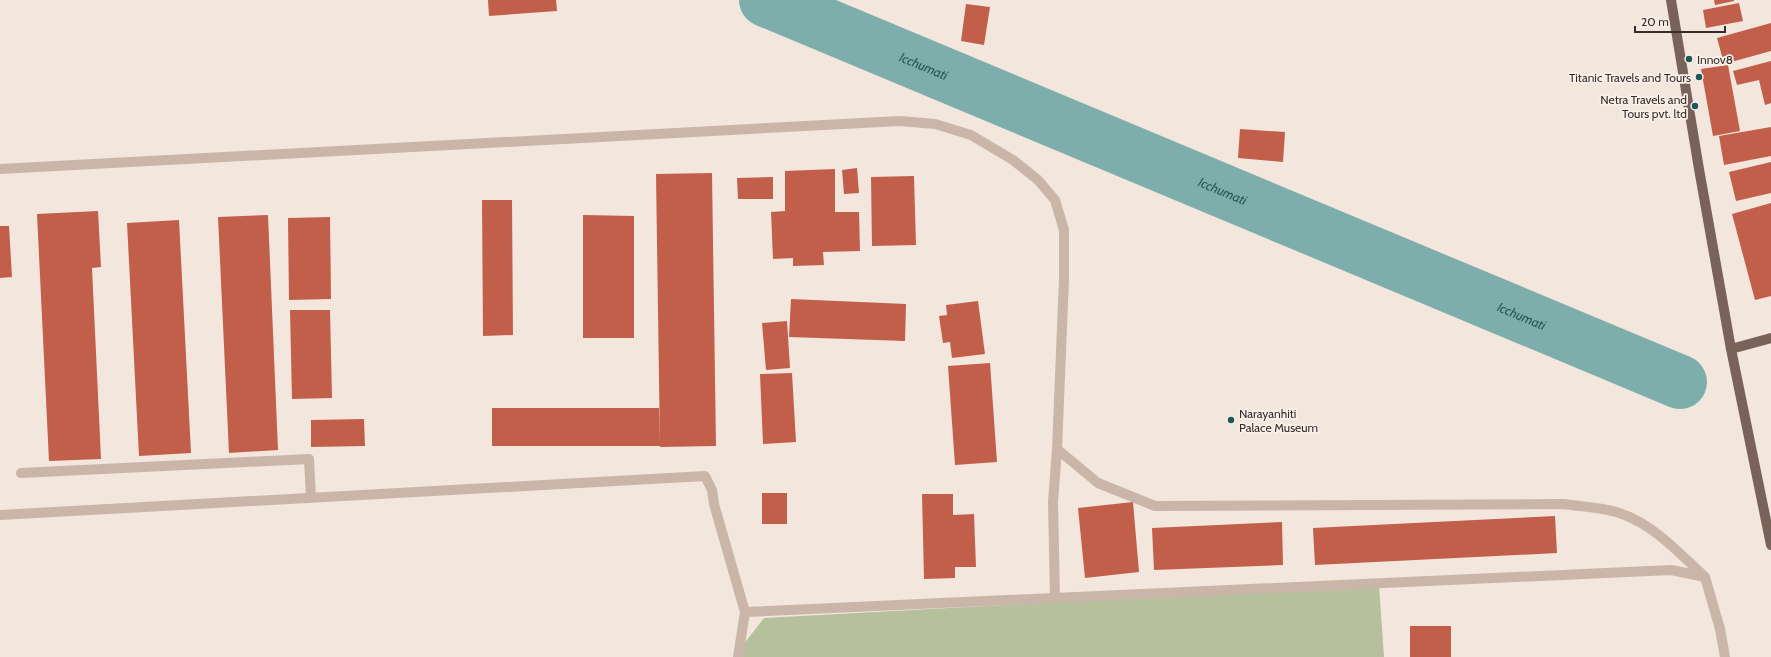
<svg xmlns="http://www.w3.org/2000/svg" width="1771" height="657" viewBox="0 0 1771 657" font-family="Cabin,sans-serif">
<rect width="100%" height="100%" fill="#f2e6dd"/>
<path fill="#b7c09d" d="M1379 585 1384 657H743V645L764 618Z"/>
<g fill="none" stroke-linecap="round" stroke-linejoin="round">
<path stroke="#7daeac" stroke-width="54" id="s1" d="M766 0 1680 382"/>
</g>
<path fill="#c25f4b" d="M488 0H556L557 11 489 16Z
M1714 0H1734V1L1715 5Z
M1739 3 1743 21 1706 28 1703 10Z
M966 4 990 7 984 45 961 41Z
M1771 23V51L1724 64 1717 38Z
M1771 61V103L1765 105 1759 80 1737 85 1733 71Z
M1728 65 1740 131 1713 136 1701 69Z
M1771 127V156L1724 165 1719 136Z
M1240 129 1285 132 1283 162 1238 158Z
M1771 162V193L1736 201 1729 172Z
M857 168 859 193 844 194 842 170Z
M835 169V212H859L860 251 823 252 824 265 793 266V258L773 259 771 212 785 211V171Z
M712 173 716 446 660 447 656 174Z
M914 176 916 245 872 246 871 177Z
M773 177V199H738L737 178Z
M482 200H512L513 335 483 336Z
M1771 203V296L1755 300 1732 214Z
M98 211 101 267 92 268 101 459 49 461 37 214Z
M268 215 278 450 229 453 218 217Z
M583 215 634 216V338H583Z
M330 217 331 299 289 300 288 218Z
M179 220 191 453 139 456 127 223Z
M0 226H9L12 277 0 278Z
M791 299 906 304 905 341 789 337Z
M978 301 985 354 952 358 950 342 943 343 939 316 947 315 946 305Z
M290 310H330L332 398 292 399Z
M787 321 790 368 766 370 762 323Z
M990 363 997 462 955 465 948 366Z
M792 373 796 442 763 444 760 374Z
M492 408H659L660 446H492Z
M364 419 365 446 311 447V420Z
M762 493H787V524H762Z
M922 494H953V515L974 514 976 567H955V578L924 579Z
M1133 502 1139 572 1085 578 1078 508Z
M1555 516 1557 553 1315 565 1313 528Z
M1282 522 1283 565 1154 570 1152 528Z
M1410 626H1451V657H1410Z"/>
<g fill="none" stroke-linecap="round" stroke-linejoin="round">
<path stroke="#c9b6a9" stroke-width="10" d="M0 169 900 121 935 124 971 135 1013 160 1038 180 1055 200 1064 230V279L1057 449 1098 483 1155 506 1564 504C1582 507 1604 507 1622 514 1654 525 1680 554 1705 577
M21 473 309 459 311 498
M0 515 705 476 712 490 714 504 745 612 1671 570 1705 577 1720 629 1725 657
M1055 598 1053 502 1057 449
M738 657 745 612"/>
<path stroke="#78625a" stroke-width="10" d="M1671 0 1699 169 1731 349 1771 545
M1731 349 1771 338"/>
</g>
<g fill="#1f5757" stroke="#f9f1e9" stroke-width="1.5">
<circle cx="1689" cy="59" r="4"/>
<circle cx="1699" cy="77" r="4"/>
<circle cx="1695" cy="106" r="4"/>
<circle cx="1231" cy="420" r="4"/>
</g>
<g text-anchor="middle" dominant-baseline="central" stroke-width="3.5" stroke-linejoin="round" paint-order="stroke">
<g font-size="12" fill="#372c29" stroke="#f9f1e9" text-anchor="start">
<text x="1697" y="59">Innov8</text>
<text x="1691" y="77" text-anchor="end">Titanic Travels and Tours</text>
<text x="1687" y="99" text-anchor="end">Netra Travels and<tspan x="1687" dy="14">Tours pvt. ltd</tspan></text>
<text x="1239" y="413">Narayanhiti<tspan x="1239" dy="14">Palace Museum</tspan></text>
</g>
<g font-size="13" font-style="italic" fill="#1f5757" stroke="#f9f1e9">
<text stroke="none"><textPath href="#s1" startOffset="171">Icchumati</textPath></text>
<text stroke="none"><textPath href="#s1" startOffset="495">Icchumati</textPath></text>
<text stroke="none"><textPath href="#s1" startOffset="819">Icchumati</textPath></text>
</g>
</g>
<path d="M1635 26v6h90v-6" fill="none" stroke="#372c29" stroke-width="2"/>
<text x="1641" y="26" font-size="12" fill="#372c29" stroke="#f9f1e9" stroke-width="3" paint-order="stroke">20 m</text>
</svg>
